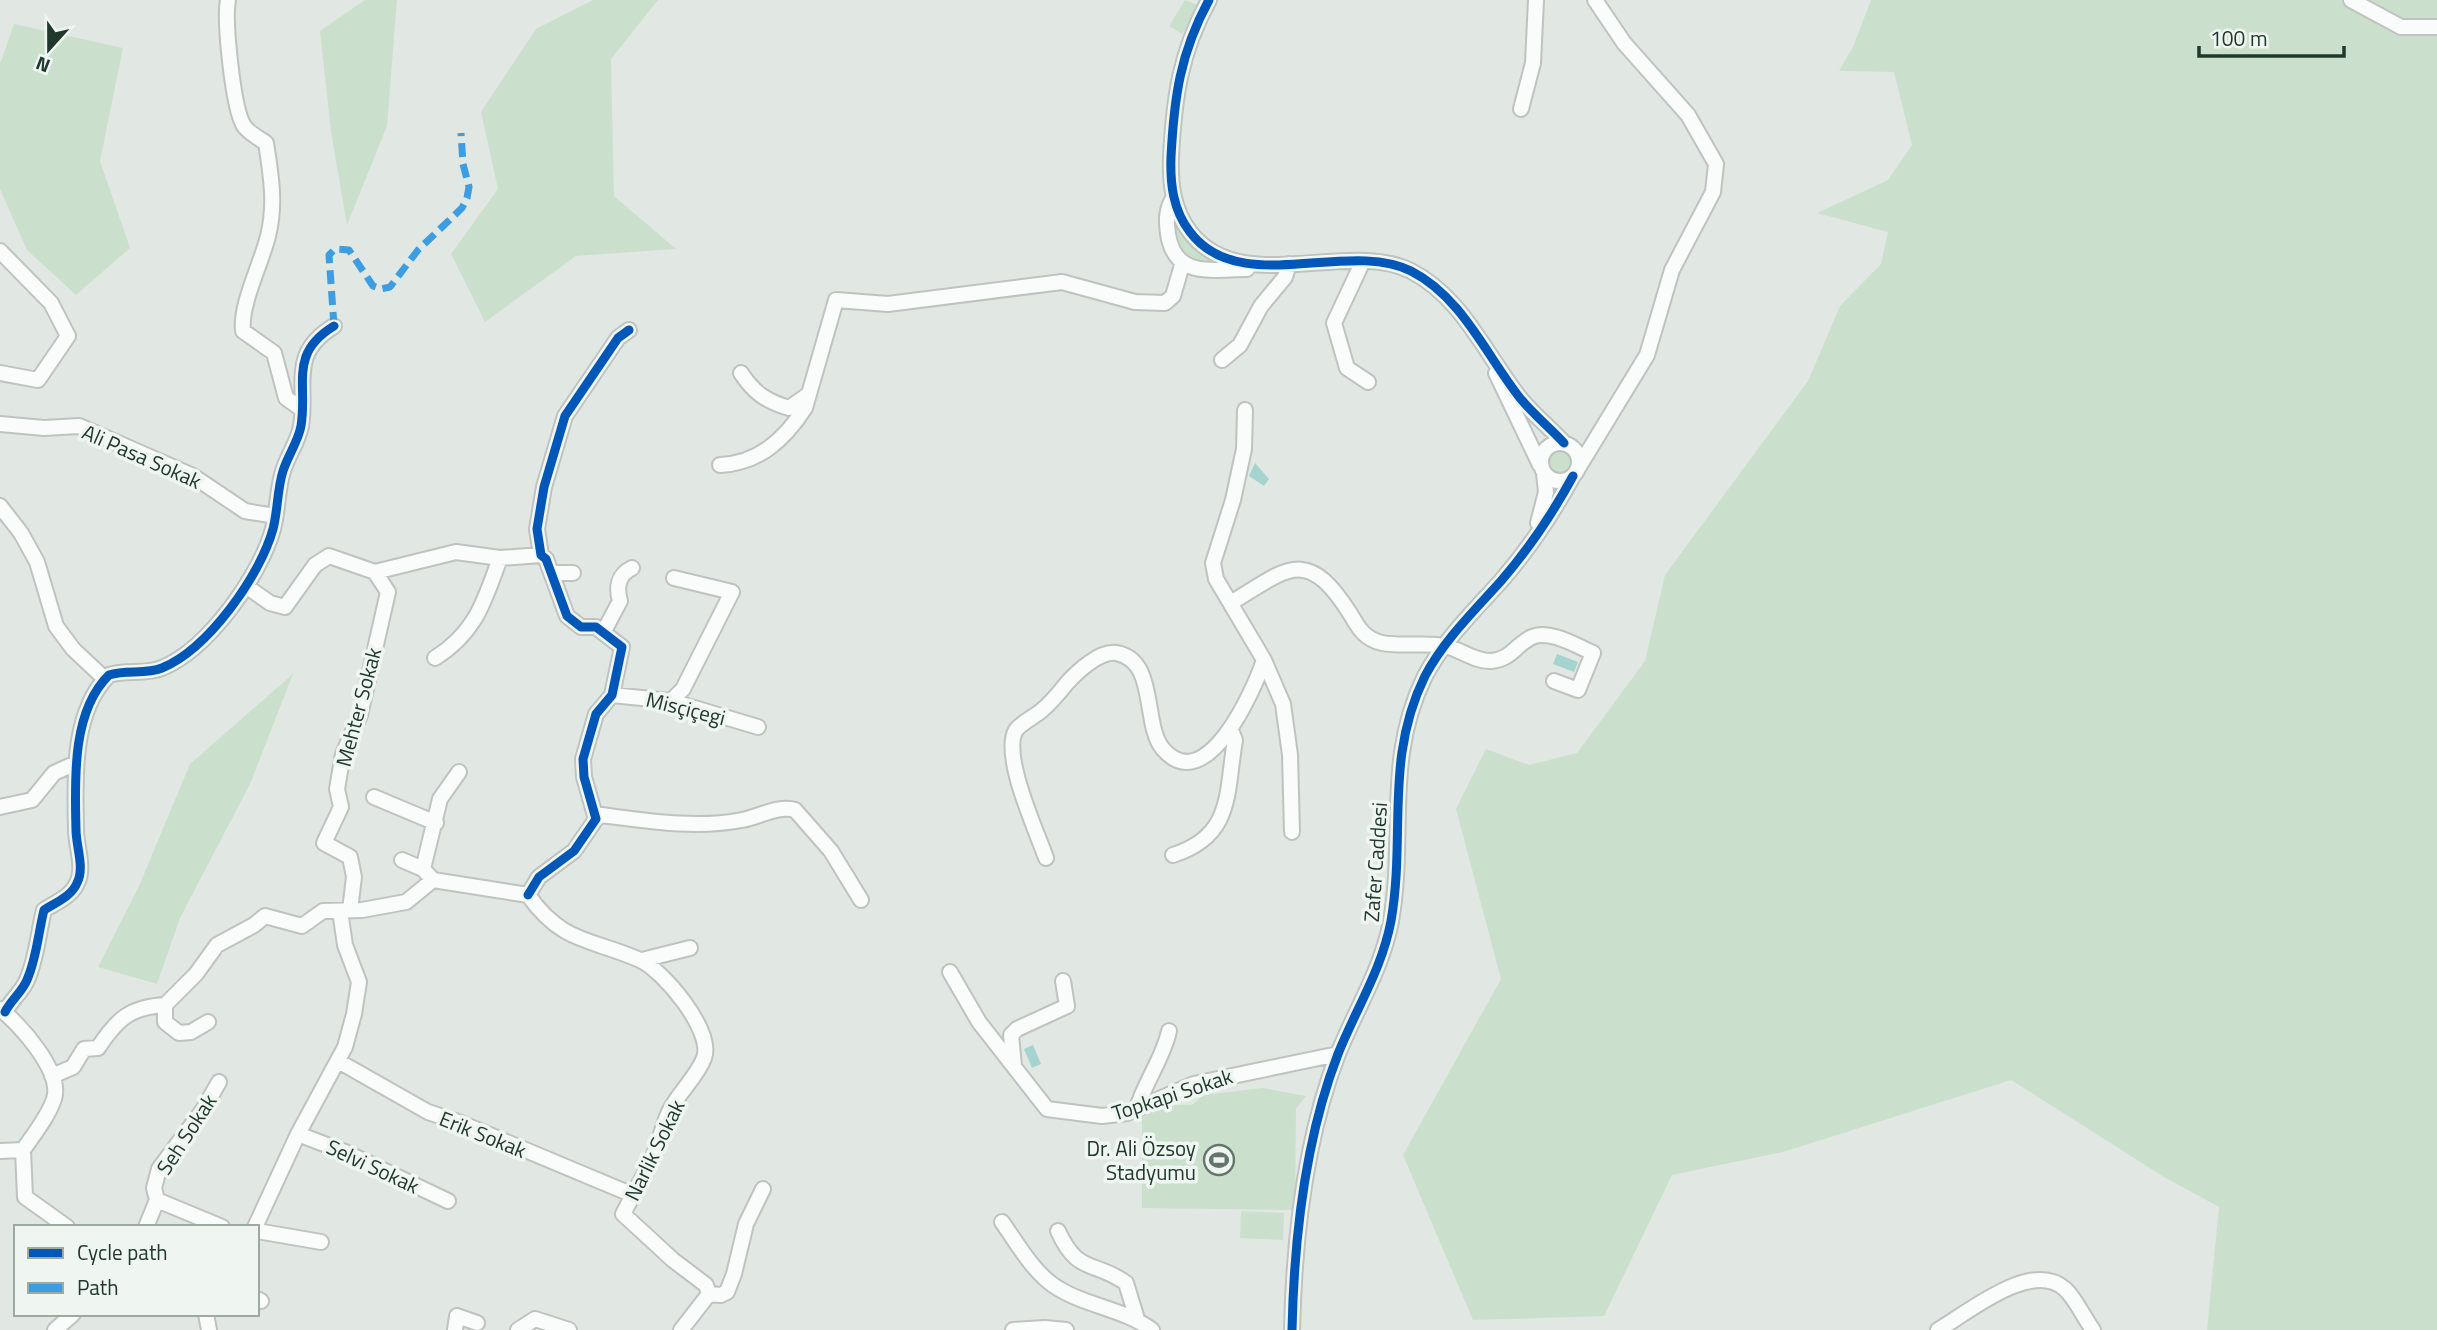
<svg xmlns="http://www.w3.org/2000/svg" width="2437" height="1330" viewBox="0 0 2437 1330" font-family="'Titillium Web',sans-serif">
<rect width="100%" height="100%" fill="#e1e7e3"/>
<path fill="#cbe0cc" d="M365 0H397L387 126 347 225 331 132 320 31Z
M593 0H658L611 59 614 196 676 249 576 256 485 322 451 254 498 189 481 112 536 29Z
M1185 0 1200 6 1182 34 1169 26Z
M1871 0H2437V1330H2207L2219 1207 2164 1177 2011 1080 1783 1152 1672 1175 1604 1316 1473 1320 1403 1155 1501 979 1456 809 1486 749 1529 765 1577 753 1645 661 1665 575 1808 381 1840 306 1881 264 1888 232 1817 213 1888 180 1912 145 1894 72 1839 71 1853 47Z
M14 24 123 48 100 161 130 248 76 295 27 250 0 189V64Z
M1170 210C1182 241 1202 257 1233 267H1215L1179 257Z
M1545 462a15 15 0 1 1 30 0a15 15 0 1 1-30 0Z
M293 674 250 784 180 918 157 984 98 967 139 886 190 764Z
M1263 1088 1306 1096 1296 1109 1295 1210 1142 1208V1112L1150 1105H1192L1203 1095Z
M1241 1211 1284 1213 1283 1240 1240 1238Z"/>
<path fill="#a4d4cd" d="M1255 463 1269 479 1264 486 1249 476Z
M1557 654 1578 662 1574 672 1553 664Z
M1033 1045 1041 1064 1032 1068 1024 1049Z"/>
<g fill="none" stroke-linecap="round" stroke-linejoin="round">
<g stroke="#bec3c0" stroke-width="18">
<path id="minor" d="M228 0C224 21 233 109 244 126 249 133 260 139 266 143 271 175 276 205 268 236 261 265 240 304 243 331L274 353 286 398 300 408
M1209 0C1180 53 1174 98 1171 157 1170 184 1173 210 1190 232 1240 298 1347 239 1411 271 1462 297 1486 355 1520 398 1533 414 1550 428 1564 443
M2351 0 2401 27H2437
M1521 109 1533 63 1536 0
M1174 197C1166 209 1166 220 1168 234 1175 279 1212 269 1247 269
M0 251 51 303 68 336 38 380 0 373
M1363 261 1334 323 1347 368 1368 382
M1222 360 1240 345 1261 306 1285 277 1289 264
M741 373C754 393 766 401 789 408L809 394
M1496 373 1540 465
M1245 410 1244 449 1233 500 1213 563 1216 579 1264 660 1283 704 1290 755 1292 832
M0 424 44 428 79 426 193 476 245 511 275 516
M1541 462a19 19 0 1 1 38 0a19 19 0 1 1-38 0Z
M720 465C759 463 784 440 805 408L836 300 888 304 1062 282 1135 302 1165 303 1173 296 1182 265
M1577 470 1647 355 1672 270 1713 192 1716 164 1688 115 1624 43 1595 0
M0 506 21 533 37 562 56 626 73 649 105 679
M1538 523 1546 492 1544 473
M552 573H573
M246 586 270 603 285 607 315 565 329 556 375 572 456 552 500 558 541 555
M1231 603C1290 566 1308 547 1351 615 1359 629 1365 639 1382 643 1403 647 1425 642 1446 646 1461 650 1476 662 1491 661 1512 659 1515 645 1532 637 1549 629 1577 646 1593 653L1578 690 1554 681
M604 631 620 601C616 587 618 575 632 568
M435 658C476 632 484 602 500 558
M612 695 671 701 758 727
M671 701 683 689 732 592 674 578
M374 797 436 823
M0 807 32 800 54 773 76 763
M596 819 601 815C648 821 696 829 742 820 759 817 778 805 795 810L831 851 861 900
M1173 855C1233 836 1226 794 1235 740L1231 730
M1046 858C1037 832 1001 755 1016 730 1021 723 1034 717 1041 711 1051 703 1059 693 1067 683 1077 672 1099 651 1116 653 1158 660 1142 724 1163 749 1206 799 1254 690 1264 660
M402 860 423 869
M433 880 423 869 440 799 459 772
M528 895 539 877 574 851 596 819 584 777 583 759 596 714 612 695 622 647 596 627H581L567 616 546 559 541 555 537 529 544 487 565 416 618 338 629 330
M528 895C563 944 590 938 640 960 663 970 714 1031 704 1058 697 1077 678 1093 669 1112 663 1125 660 1139 655 1152 646 1173 633 1194 623 1214L673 1260 706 1285 709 1294 681 1330
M350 910 354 877 350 857 324 843 341 807 337 789 343 754 360 715 388 592 375 572
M642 960 690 948
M950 972 979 1022 1047 1109 1102 1116 1127 1113 1194 1084 1338 1054
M0 1009C19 1023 63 1072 54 1099 48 1117 34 1134 23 1150
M5 1012C11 1000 22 992 27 980 37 957 38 934 44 910 55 903 72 896 77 883 85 868 76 846 76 830 75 782 71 712 109 675 126 669 145 675 162 668 208 649 260 576 273 529 278 510 277 490 283 471 288 455 298 442 301 426 308 384 288 354 334 326
M208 1022 191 1032 179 1033 165 1022V1005L196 974 217 945 254 925 265 916 302 926 323 911 362 910 406 902 433 880 528 895
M338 1061 428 1112 461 1123 633 1195
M1014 1066 1011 1035 1017 1029 1067 1006 1063 981
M52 1076 73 1067 84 1049 98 1048C117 1019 130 1007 165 1005
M1137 1108C1145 1082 1164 1056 1169 1031
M298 1134 345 1152 448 1201
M23 1150 25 1197 67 1227
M0 1151 23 1150
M157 1200 222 1227
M1002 1222C1017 1243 1032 1270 1053 1285 1083 1306 1123 1308 1152 1330
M146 1227 157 1200 154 1188 159 1169 203 1110 219 1082
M255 1227 298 1134 345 1047 354 1014 359 982 345 945 340 911
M257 1231 321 1242
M1058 1231C1078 1275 1094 1260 1126 1283L1137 1319
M709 1294 721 1295 727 1292 734 1274 746 1224 763 1189
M257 1299 261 1301
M206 1314 209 1330
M55 1330 73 1314
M455 1330 457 1316 477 1323
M518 1330 535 1319 569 1330
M1013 1330 1045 1328 1066 1330
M1292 1330C1294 1239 1305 1139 1338 1054 1356 1009 1382 969 1391 921 1406 835 1384 759 1425 676 1444 640 1474 611 1501 581 1527 551 1554 511 1573 476
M1938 1330C1969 1312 2032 1259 2065 1289 2076 1299 2084 1318 2093 1330"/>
</g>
<use href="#minor" stroke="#fafbfb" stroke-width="14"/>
<path stroke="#3c9ee1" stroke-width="7" stroke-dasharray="14 7" stroke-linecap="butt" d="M334 326 329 255 335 249 349 250 373 286 381 289 390 287 418 250 462 208 467 198 469 187 463 164 461 133"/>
<g stroke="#eff6f1" stroke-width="13">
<path id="cycleway" d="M1209 0C1180 53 1174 98 1171 157 1170 184 1173 210 1190 232 1240 298 1347 239 1411 271 1462 297 1486 355 1520 398 1533 414 1550 428 1564 443
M528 895 539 877 574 851 596 819 584 777 583 759 596 714 612 695 622 647 596 627H581L567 616 546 559 541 555 537 529 544 487 565 416 618 338 629 330
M5 1012C11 1000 22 992 27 980 37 957 38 934 44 910 55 903 72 896 77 883 85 868 76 846 76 830 75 782 71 712 109 675 126 669 145 675 162 668 208 649 260 576 273 529 278 510 277 490 283 471 288 455 298 442 301 426 308 384 288 354 334 326
M1292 1330C1294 1239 1305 1139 1338 1054 1356 1009 1382 969 1391 921 1406 835 1384 759 1425 676 1444 640 1474 611 1501 581 1527 551 1554 511 1573 476"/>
</g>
<use href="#cycleway" stroke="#0057b8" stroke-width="9"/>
</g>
<defs>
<g id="stadium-ring" transform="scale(1.575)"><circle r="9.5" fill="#eff6f1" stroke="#64756c" stroke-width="1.5"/><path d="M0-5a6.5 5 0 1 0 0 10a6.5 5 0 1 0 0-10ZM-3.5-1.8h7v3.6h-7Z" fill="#64756c"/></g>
</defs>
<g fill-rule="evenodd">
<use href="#stadium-ring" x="1219" y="1160"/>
</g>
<g text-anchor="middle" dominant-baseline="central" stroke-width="7" stroke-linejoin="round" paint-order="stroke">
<g font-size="21" fill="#21382c" stroke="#eff6f1">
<text transform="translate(142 456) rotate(24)">Ali Pasa Sokak</text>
<text transform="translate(358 707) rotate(-75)">Mehter Sokak</text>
<text transform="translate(686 708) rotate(14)">Misçiçegi</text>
<text transform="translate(1375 862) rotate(-86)">Zafer Caddesi</text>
<text transform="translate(1172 1094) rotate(-18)">Topkapi Sokak</text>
<text transform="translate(186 1134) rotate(-57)">Seh Sokak</text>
<text transform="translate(483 1134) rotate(22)">Erik Sokak</text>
<text transform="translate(654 1150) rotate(-64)">Narlik Sokak</text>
<text transform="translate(373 1166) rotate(25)">Selvi Sokak</text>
</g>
<g font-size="21" fill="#21382c" stroke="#eff6f1" text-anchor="end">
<text x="1196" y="1148">Dr. Ali Özsoy<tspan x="1196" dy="24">Stadyumu</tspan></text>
</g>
</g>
<rect x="14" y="1225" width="245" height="91" fill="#eff6f1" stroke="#9daaa2" stroke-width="2"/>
<rect x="28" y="1248" width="35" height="10" fill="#0057b8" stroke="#9daaa2" stroke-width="2"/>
<text x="77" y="1260" font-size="21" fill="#21382c">Cycle path</text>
<rect x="28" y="1283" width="35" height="10" fill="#3c9ee1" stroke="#9daaa2" stroke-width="2"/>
<text x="77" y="1295" font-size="21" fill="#21382c">Path</text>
<g transform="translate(49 49) rotate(201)" stroke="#eff6f1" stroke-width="5" paint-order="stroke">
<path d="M0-5L12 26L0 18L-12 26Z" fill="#21382c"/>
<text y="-10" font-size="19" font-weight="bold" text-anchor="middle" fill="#21382c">N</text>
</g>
<path d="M2199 46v10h145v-10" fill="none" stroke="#21382c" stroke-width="3.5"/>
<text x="2210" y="46" font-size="21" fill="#21382c" stroke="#eff6f1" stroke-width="5" paint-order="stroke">100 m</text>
</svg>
